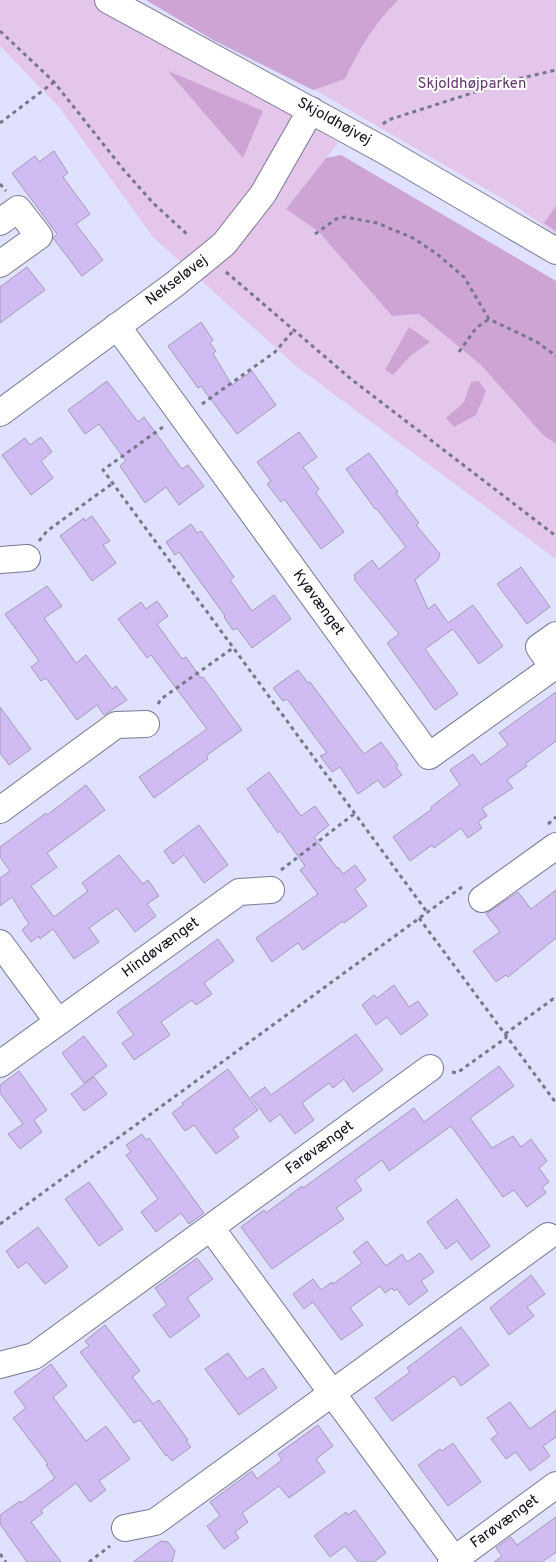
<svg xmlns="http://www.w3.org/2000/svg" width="556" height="1562" viewBox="0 0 556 1562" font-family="Overpass,sans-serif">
<rect width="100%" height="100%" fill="#dfe1fe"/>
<path fill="#e3c6e9" d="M0 0H125L338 143 286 209 319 232 392 316 419 314 481 365 543 435 556 444V559L296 366 153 237 59 107 0 46Z
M148 0H556V234L517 207 322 94Z"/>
<path fill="#cda4d4" d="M146 0H398C375 23 358 50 345 79L313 90 213 40Z
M168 71 263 111 243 158Z
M341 155 556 281V444L543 435 481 365 419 314 392 316 319 232 286 209 326 158Z
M556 206V231L544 223Z
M409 327 430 342 410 356 393 375 385 370Z
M479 381 486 391 476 415 454 427 446 418 464 402 471 382Z"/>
<path fill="#d0bbf3" stroke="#a49bb5" d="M54 151 68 173 63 177 90 214 76 224 103 260 82 276 53 238 57 234 12 173 35 156 39 162Z
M27 267 45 290 0 323V287Z
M201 322 213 340 210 343 216 351 213 354 232 385 252 371 276 405 237 434 206 393 201 386 198 388 168 346Z
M107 381 138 422 144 417 182 469 188 465 204 486 179 505 166 487 145 503 120 466 126 461 99 424 85 434 68 410Z
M299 432 317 457 303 467 319 489 316 493 344 532 321 549 284 499 281 502 267 484 271 481 257 462Z
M41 437 52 452 41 461 53 478 31 495 2 455 25 438 30 445Z
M369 453 398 492 396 493 419 523 416 525 440 554 438 560 415 580 428 609 435 604 448 623 473 605 503 646 479 664 453 629 425 649 458 694 435 710 387 643 399 634 354 579 356 578 354 575 372 560 379 569 406 547 376 508 375 509 346 469Z
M92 516 110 541 103 545 116 563 92 581 60 536 84 518 85 521Z
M191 524 197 533 201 531 234 577 230 580 252 611 274 595 291 619 252 648 237 628 233 630 224 617 225 616 179 552 175 555 166 542Z
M521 567 550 607 527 624 497 584Z
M47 586 62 606 44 618 76 663 86 655 112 689 116 686 127 700 104 715 97 705 77 720 46 678 41 681 31 667 39 661 5 614Z
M157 601 168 616 157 624 182 659 186 657 201 678 203 677 242 730 206 756 208 759 154 798 139 777 207 729 151 655 147 658 118 619 141 602 146 609Z
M298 670 308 683 310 682 364 754 381 742 398 765 396 767 402 775 384 788 378 780 358 794 340 767 332 772 320 756 327 753 287 699 283 701 273 688Z
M556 692V741L525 764 527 766 507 780 513 788 482 808 487 816 478 822 482 828 468 838 461 828 434 848 432 845 410 861 393 837 432 809 431 807 460 785 450 770 473 754 481 765 508 745 499 733Z
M0 707 31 749 9 765 0 753Z
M269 772 301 816 315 806 329 825 314 837 337 868 338 867 343 874 355 865 366 880 355 889 367 906 344 923 343 921 303 950 298 943 272 962 256 938 318 894 300 870 305 866 280 831 278 833 247 789Z
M86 785 105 810 47 853 57 867 31 886 54 917 88 891 82 883 119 855 143 884 148 880 159 896 147 904 156 916 135 932 117 908 89 928 99 942 74 959 53 929 40 939 39 936 31 942 22 930 29 924 12 897 0 906V878L10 871 0 857V847L46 813 47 815Z
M199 825 228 865 204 883 184 855 173 864 164 851Z
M556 890V938L508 977 506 975 496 982 473 951 500 932 486 914 518 892 531 909Z
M218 939 234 961 204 983 212 994 196 1005 192 1000 161 1022 170 1035 134 1060 122 1043 134 1035 117 1012Z
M394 985 409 1007 418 1001 428 1015 401 1035 387 1017 376 1025 362 1005 374 995 377 998Z
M356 1034 383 1070 353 1092 344 1079 333 1088 329 1083 302 1103 314 1120 295 1134 280 1114 270 1122 251 1097 265 1087 271 1095Z
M84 1036 107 1066 84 1083 62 1053Z
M499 1066 514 1086 470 1118 492 1148 513 1136 521 1147 531 1139 547 1161 539 1168 549 1182 542 1187 546 1193 527 1207 514 1190 503 1197 451 1126 389 1171 382 1160 355 1180 362 1190 336 1208 344 1219 272 1269 241 1227 264 1210 266 1213 302 1186 303 1188 414 1108 424 1122Z
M228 1069 258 1110 233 1129 239 1137 216 1154 194 1125 185 1131 172 1113 183 1105 182 1103Z
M19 1071 47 1110 34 1120 42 1132 20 1149 8 1134 23 1124 0 1093V1085Z
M94 1077 107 1094 84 1111 71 1094Z
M142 1134 146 1140 149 1138 204 1213 189 1224 181 1213 156 1232 141 1212 158 1199 126 1155 131 1152 126 1145Z
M89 1182 123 1229 99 1246 65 1199Z
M457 1199 490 1246 471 1260 457 1241 446 1249 427 1222Z
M38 1227 68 1267 45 1284 27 1262 18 1268 6 1251Z
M367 1241 386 1266 402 1254 407 1262 420 1253 434 1272 421 1281 428 1291 409 1305 397 1289 394 1291 392 1288 385 1293 380 1286 350 1308 363 1325 341 1340 313 1302 304 1309 293 1294 313 1279 321 1290 332 1282 333 1284 362 1263 353 1252Z
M197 1258 213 1279 187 1298 200 1316 170 1338 153 1315 167 1305 155 1288Z
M531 1275 545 1294 527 1307 534 1316 509 1335 490 1308Z
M105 1325 140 1371 132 1377 153 1404 159 1400 188 1440 186 1441 191 1447 172 1461 167 1455 166 1456 140 1420 134 1423 80 1352 89 1346 85 1341Z
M461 1327 489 1365 461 1386 454 1376 392 1421 375 1398 410 1372 407 1368Z
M228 1353 247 1379 263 1368 277 1388 239 1415 205 1369Z
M51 1364 67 1386 53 1397 86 1441 106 1426 130 1459 99 1481 106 1490 90 1502 76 1483 41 1510 43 1513 31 1522 61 1562H27L0 1524V1515L20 1501 21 1503 55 1478 46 1465 48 1464 13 1418 26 1408 14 1392Z
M510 1402 530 1429 556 1410V1437L543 1446 550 1456 530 1471 516 1452 506 1459 491 1439 498 1434 487 1418Z
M318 1425 333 1446 316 1459 325 1472 289 1498 279 1486 242 1513 248 1522 235 1532 239 1538 224 1549 207 1526 220 1516 210 1502 252 1471 257 1479 282 1460 278 1454Z
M453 1443 481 1482 448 1506 418 1465 440 1449 442 1451Z
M355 1510 386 1553 374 1562H358L345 1546 330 1557 314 1536 346 1512 348 1515Z
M556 1517V1552L542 1562H494L502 1556 496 1548 511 1537 517 1545Z
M161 1541 168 1542 175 1551 172 1562H133Z"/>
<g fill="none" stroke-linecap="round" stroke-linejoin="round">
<g stroke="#777892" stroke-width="28">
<path id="minor" d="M108 0 385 151 556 251
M0 222 18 209 39 236 0 264
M117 326 429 756 556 665
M0 413 175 284 224 244 263 194 311 110
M0 560 27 558
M553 667 539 647 556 635
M0 810 116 725 146 724
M482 899 556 846
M0 943 58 1022
M0 1064 239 892 271 890
M211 1228 456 1562
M0 1365 34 1356 430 1068
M125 1528 155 1522 548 1236
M451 1562 556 1485"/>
</g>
<path stroke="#76778a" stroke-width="3" stroke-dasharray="4 4" stroke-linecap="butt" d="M0 31 54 82 123 169 153 203 189 236
M0 123 54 82
M383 124 388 120 513 80 556 70
M0 184 6 191
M315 234 336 219 345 217 377 223 413 238 437 254 464 277 489 319 537 342 556 356
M226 272 351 379 556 536
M459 352 476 328 489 319
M202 404 275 352 293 331
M163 427 103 470 427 912
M39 541 47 531 113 483
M158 704 161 699 233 648
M548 824 556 817
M281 870 354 814
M419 918 556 1103
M505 1034 553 999 556 1001
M452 1072 457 1073 507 1037
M0 1224 462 887
M0 1554 6 1562
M89 1562 110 1546"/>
<use href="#minor" stroke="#fff" stroke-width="26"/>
</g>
<g text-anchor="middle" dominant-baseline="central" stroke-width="4" stroke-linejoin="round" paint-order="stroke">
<g font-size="15" fill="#663470" stroke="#fff">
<text x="472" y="84">Skjoldhøjparken</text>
</g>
<g font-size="15" fill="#0d0e17" stroke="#fff">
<text transform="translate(334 122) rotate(29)">Skjoldhøjvej</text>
<text transform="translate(177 281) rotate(-37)">Nekseløvej</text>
<text transform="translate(318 603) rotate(54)">Kyøvænget</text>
<text transform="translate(161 948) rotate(-36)">Hindøvænget</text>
<text transform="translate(320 1148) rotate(-36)">Farøvænget</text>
<text transform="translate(505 1522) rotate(-36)">Farøvænget</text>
</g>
</g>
</svg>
